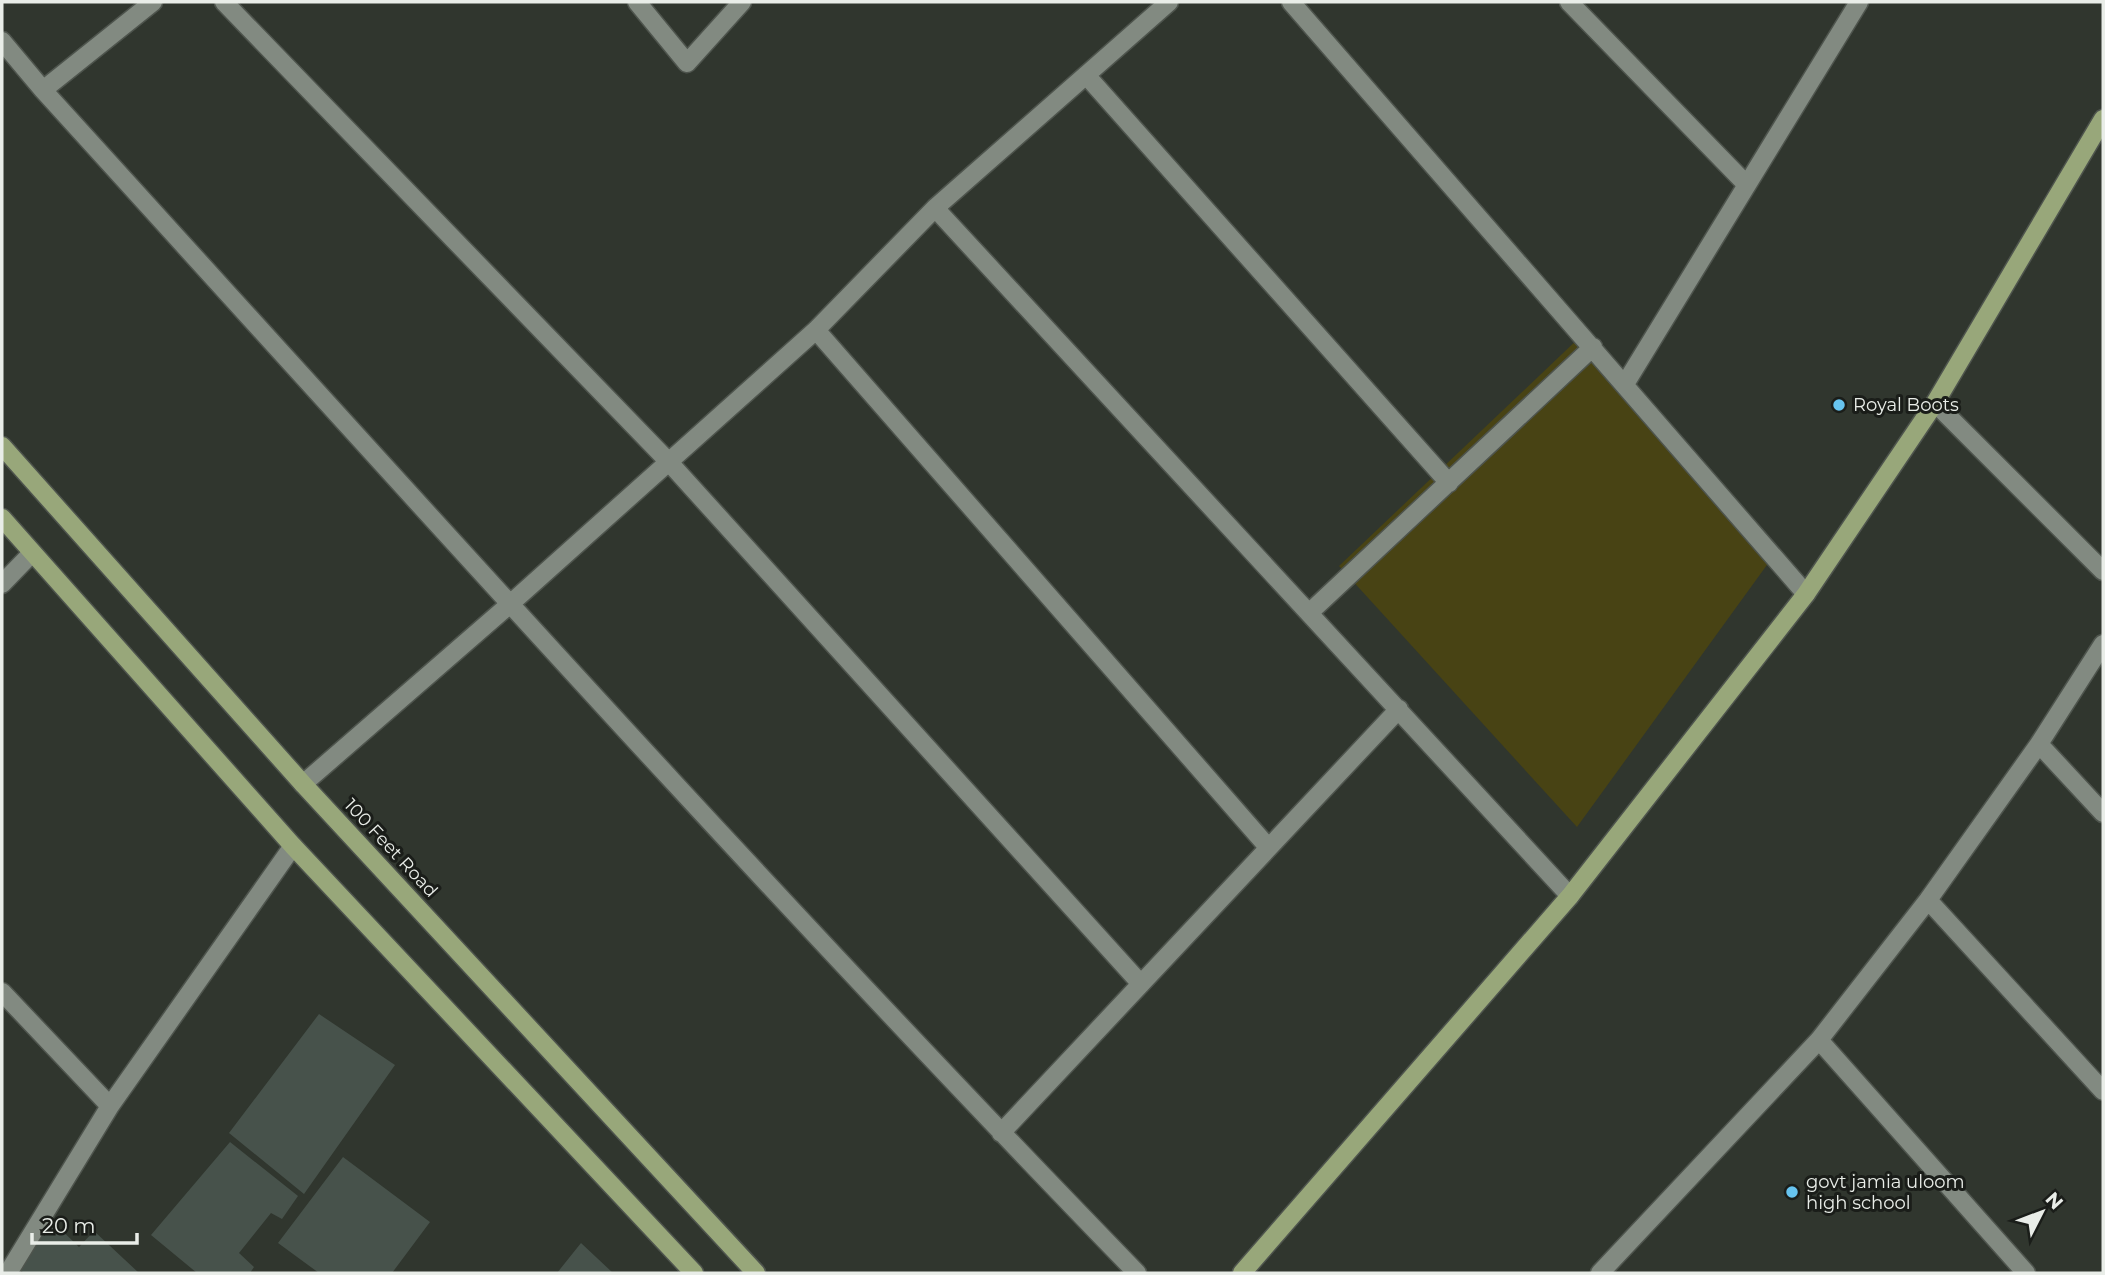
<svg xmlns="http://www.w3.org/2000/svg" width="2105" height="1275" viewBox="0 0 2105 1275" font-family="Montserrat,sans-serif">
<rect width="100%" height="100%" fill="#30362e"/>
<path fill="#484314" d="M1582 335 1772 558 1577 827 1339 566Z"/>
<path fill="#47524b" d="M319 1014 395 1065 304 1194 229 1133Z
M230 1142 298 1196 282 1219 271 1213 239 1253 254 1267 250 1273H197L151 1235Z
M343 1157 430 1222 392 1273H319L278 1243Z
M49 1218 79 1247 94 1231 139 1273H24L13 1264Z
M581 1243 613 1273H557Z"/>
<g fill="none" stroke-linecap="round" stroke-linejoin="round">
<g stroke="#4e544d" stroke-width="21">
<path id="minor" d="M224 2 668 461 1141 984
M637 2 687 63 742 2
M1291 2 1806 594
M1569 2 1746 184
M2 41 43 90C404 487 763 888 1137 1273
M1086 75 1449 483
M43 90 153 2
M935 208 1570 896
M816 330 1268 847
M1625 384 1859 2
M1935 403 2103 571
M2 584 32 553
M1309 613 1593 347
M2039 744 2103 813
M303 784 510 604 816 330 935 208 1169 2
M1928 900 2103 1091
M2 992 110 1106
M1819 1040 2026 1273
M1001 1133 1399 709
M8 1273 110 1106 293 846
M1600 1273 1819 1040 1928 900 2039 744 2103 644"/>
</g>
<g stroke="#4e544d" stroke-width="21">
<path id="major" d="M2 446 303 784 756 1273
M2 518 293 846 694 1273
M1242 1273 1570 896 1806 594 1935 403 2103 119"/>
</g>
<use href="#minor" stroke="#828a81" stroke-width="18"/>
<use href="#major" stroke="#98a77a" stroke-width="18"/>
</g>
<g fill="#67c4ef" stroke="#1a1d19" stroke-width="2.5">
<circle cx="1839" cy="405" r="7"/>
<circle cx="1792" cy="1192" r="7"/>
</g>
<g text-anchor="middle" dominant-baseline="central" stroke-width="6" stroke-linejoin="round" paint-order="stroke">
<g font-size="18" fill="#e9ede8" stroke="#1a1d19" text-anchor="start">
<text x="1853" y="405">Royal Boots</text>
<text x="1806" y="1182">govt jamia uloom<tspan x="1806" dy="21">high school</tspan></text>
</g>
<g font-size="18" fill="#e9ede8" stroke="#1a1d19">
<text transform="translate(391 848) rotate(47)">100 Feet Road</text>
</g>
</g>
<rect width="2105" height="1275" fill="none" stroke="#e9ede8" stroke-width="7"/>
<g transform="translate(2042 1212) rotate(48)" stroke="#1a1d19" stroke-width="5" paint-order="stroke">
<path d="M0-5L12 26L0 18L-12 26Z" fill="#e9ede8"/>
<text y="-10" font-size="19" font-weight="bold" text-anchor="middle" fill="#e9ede8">N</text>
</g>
<path d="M32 1233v10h105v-10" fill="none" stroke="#e9ede8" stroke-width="3.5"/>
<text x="42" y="1233" font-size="21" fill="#e9ede8" stroke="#1a1d19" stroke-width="5" paint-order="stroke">20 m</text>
</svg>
